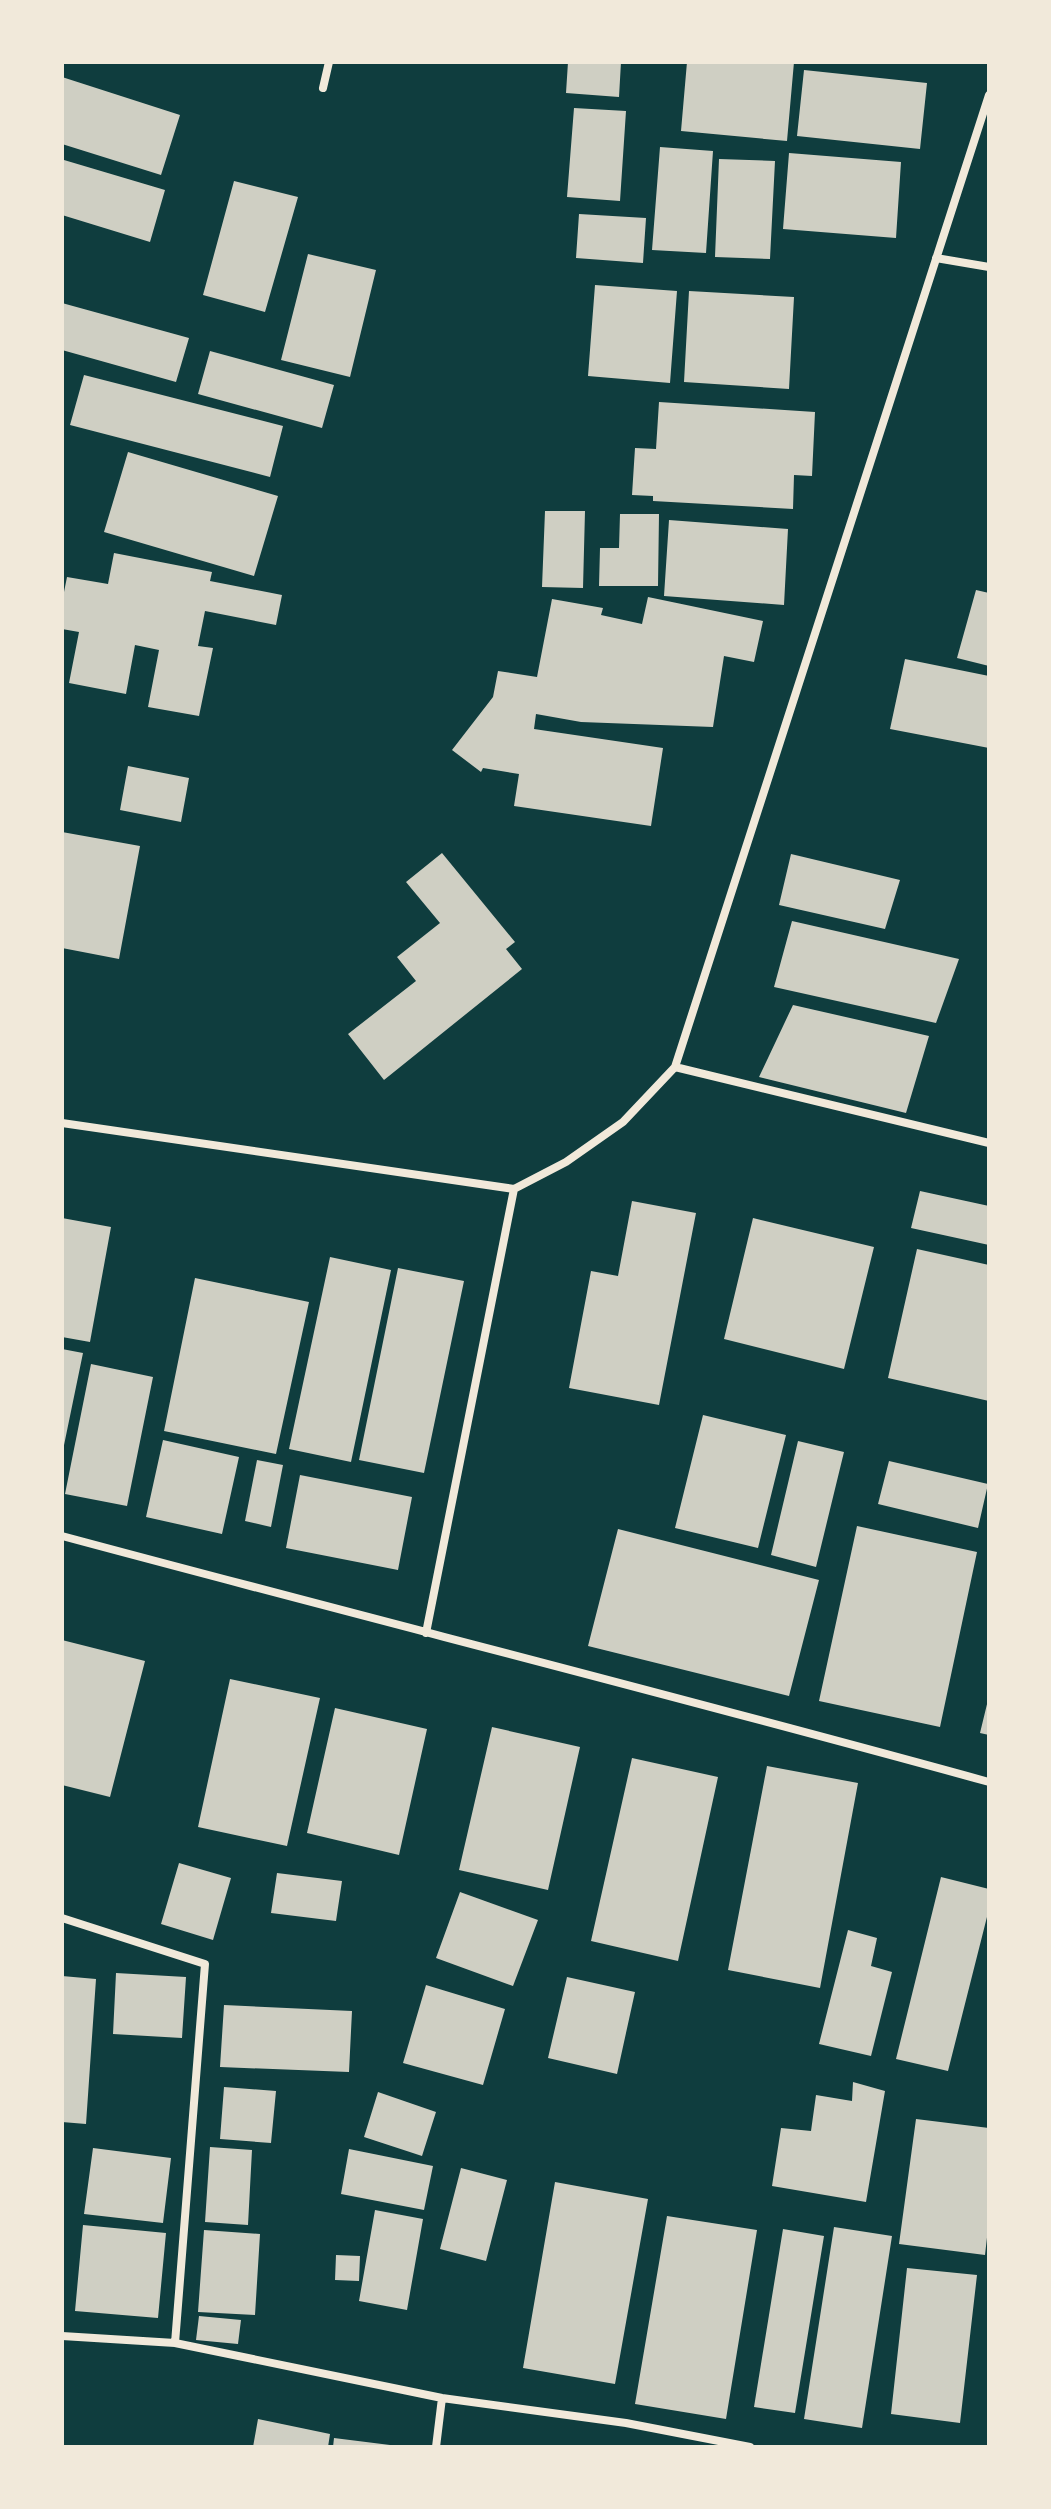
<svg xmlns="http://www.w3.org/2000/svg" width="1051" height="2509" viewBox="0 0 1051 2509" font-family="'Source Sans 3',sans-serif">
<rect width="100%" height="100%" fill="#0f3d3e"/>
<path fill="#cfcfc3" d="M568 62H621L619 97 566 93Z
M687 62H794L787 141 681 131Z
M804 70 927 83 920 149 797 136Z
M62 77 180 115 161 175 62 144Z
M574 108 626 111 620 201 567 197Z
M660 147 713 151 706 253 652 250Z
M789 153 901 162 896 238 783 229Z
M719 159 775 161 770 259 715 257Z
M64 160 165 190 150 242 62 215V167Z
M234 181 298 197 265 312 203 295Z
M579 214 646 218 643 263 576 258Z
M308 254 376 270 350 377 281 360Z
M595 285 677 291 670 383 588 376Z
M689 291 794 297 789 389 684 382Z
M62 303 189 338 176 382 62 350Z
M210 351 334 385 322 428 198 394Z
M84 375 283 426 270 477 70 425Z
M659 402 815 412 812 476 794 475 793 509 653 501V496L632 495 635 448 656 449Z
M128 452 278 496 254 576 104 532Z
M545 511H585L583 588 542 587Z
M620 514H659L658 586H599L600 548H619Z
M669 520 788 529 784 605 664 596Z
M114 553 212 572 210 581 282 595 276 625 205 611 198 646 213 648 199 716 148 707 159 650 135 645 126 694 69 683 79 632 62 629V602L67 577 108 584Z
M976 590 989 593V666L957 658Z
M648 597 763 621 754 662 724 656 713 727 581 722 536 714 534 729 663 748 651 826 514 806 519 774 483 768 481 772 452 750 493 697 498 671 537 677 552 599 603 608 601 615 642 624Z
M905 659 989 676V748L890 729Z
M128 766 189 778 181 822 120 810Z
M62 832 140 846 119 959 62 948Z
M442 853 515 942 506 949 522 969 384 1080 348 1034 416 981 397 957 440 923 406 882Z
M791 854 900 880 885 929 779 905Z
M792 921 959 959 936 1023 774 987Z
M793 1005 929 1036 906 1113 759 1077Z
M920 1191 989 1206V1245L911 1228Z
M632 1201 696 1213 659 1405 569 1388 591 1271 618 1276Z
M62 1218 111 1227 90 1342 62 1337Z
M753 1218 874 1247 844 1369 724 1339Z
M917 1249 989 1265V1401L888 1378Z
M330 1257 391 1270 351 1462 289 1449Z
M398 1268 464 1281 424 1473 359 1460Z
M195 1278 309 1302 276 1454 164 1431Z
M62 1349 83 1353 63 1450H62Z
M91 1364 153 1377 127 1506 65 1494Z
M703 1415 786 1435 758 1548 675 1528Z
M163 1440 239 1457 222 1534 146 1517Z
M798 1441 844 1452 816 1567 771 1555Z
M257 1460 283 1465 271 1527 245 1521Z
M889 1461 988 1484 978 1528 878 1504Z
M300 1475 412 1497 398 1570 286 1548Z
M857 1526 977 1552 940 1727 819 1701Z
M618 1529 819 1580 789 1696 588 1646Z
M62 1640 145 1661 110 1797 62 1785Z
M230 1679 320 1698 287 1846 198 1827Z
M988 1700H989V1735L980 1733Z
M335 1708 427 1729 399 1855 307 1833Z
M492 1727 580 1747 548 1890 459 1870Z
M632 1758 718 1777 678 1961 591 1941Z
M767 1766 858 1783 820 1988 728 1970Z
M179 1863 231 1878 213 1940 161 1924Z
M277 1873 342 1881 336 1921 271 1913Z
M941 1877 989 1889V1909L948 2071 896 2059Z
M460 1892 538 1920 513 1986 436 1958Z
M848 1930 877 1938 871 1966 892 1972 871 2056 819 2044Z
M116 1973 186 1977 182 2038 113 2034Z
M62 1976 96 1979 86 2124 62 2122Z
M567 1977 635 1992 617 2074 548 2058Z
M426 1985 505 2009 483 2085 403 2063Z
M224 2005 352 2011 349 2072 220 2067Z
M853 2082 885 2091 866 2202 772 2186 781 2128 811 2131 816 2095 852 2101Z
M224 2087 276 2091 271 2143 220 2139Z
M378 2092 436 2112 422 2156 364 2137Z
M916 2119 989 2128V2220L985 2255 899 2244Z
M210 2147 252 2150 248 2225 205 2222Z
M93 2148 171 2158 163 2223 84 2214Z
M349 2149 433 2166 424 2210 341 2194Z
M461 2168 507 2180 486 2261 440 2249Z
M555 2182 648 2199 615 2384 523 2368Z
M375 2210 423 2219 407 2310 359 2301Z
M667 2216 757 2230 726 2419 635 2404Z
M83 2225 166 2233 158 2318 75 2311Z
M834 2227 892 2236 862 2428 804 2419Z
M783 2229 824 2236 795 2413 754 2407Z
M204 2230 260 2234 255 2315 198 2312Z
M336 2255 360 2256 359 2281 335 2280Z
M907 2268 977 2275 960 2423 891 2414Z
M199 2316 241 2320 238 2344 196 2340Z
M258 2419 330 2434 328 2447H253Z
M334 2438 390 2445V2447H333Z"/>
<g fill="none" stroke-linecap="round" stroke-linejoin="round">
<path stroke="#f1e9da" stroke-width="8" d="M323 88 329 62
M936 258 989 267
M675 1067 989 1143
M62 1123 514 1189 566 1162 623 1122 675 1067 989 95
M62 1536C371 1619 681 1697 989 1782
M426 1633 514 1189
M62 1918 205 1964 175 2343
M62 2336 175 2343 442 2398 626 2423 750 2447
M436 2447 442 2398"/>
</g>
<rect width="1051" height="2509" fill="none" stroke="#f1e9da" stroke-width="128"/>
</svg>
